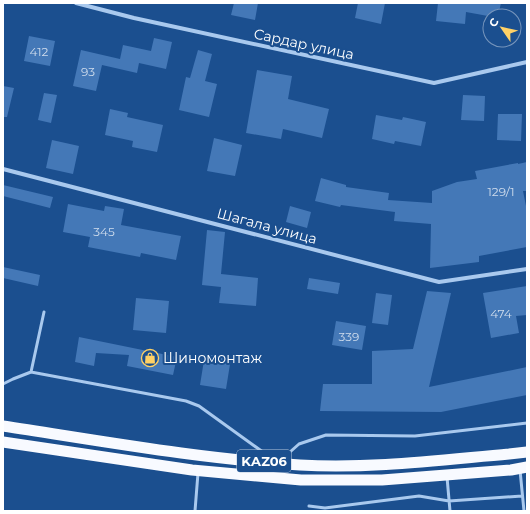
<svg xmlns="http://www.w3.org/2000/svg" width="530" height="514" viewBox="0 0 530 514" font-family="Montserrat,sans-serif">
<rect width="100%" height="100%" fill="#1b4f8f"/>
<path fill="#4478b7" d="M234 3H258L255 20 231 15Z
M358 3H385L381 24 355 18Z
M438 3H501L498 16H488L466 12 465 24 436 21Z
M29 36 55 41 50 66 24 61Z
M154 38 172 42 166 69 139 63 137 73 102 65 96 91 73 86 81 50 120 59 123 45 151 51Z
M198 50 212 54 205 81 217 84 209 117 179 110 186 77 190 78Z
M257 70 292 76 288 99 329 109 322 138 283 129 281 139 246 133Z
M3 86 14 88 7 117H3Z
M44 93 57 95 51 123 38 120Z
M463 95 485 96 484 121 461 120Z
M110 109 128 113 127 117 163 125 157 152 132 147 133 141 105 135Z
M498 114H522L521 141 497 140Z
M376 115 402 120 403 117 426 122 421 146 395 141 394 144 372 139Z
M214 138 242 145 235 176 207 171Z
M52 140 79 146 73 174 46 168Z
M527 162V191H523L527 211V247L479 256V262L430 268 431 224 394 221 395 212 341 205 340 207 315 201 321 178 346 185V187L389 193 388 200 432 203V191L457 182 477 179 475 171 518 163V164Z
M3 185 53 197 50 208 3 196Z
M68 204 104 211 105 206 124 209 121 225 181 236 176 260 141 253 140 257 88 247 90 237 63 232Z
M290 206 311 212 307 228 286 222Z
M207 230 225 232 221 274 258 278 256 306 219 303 221 287 202 285Z
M3 267 40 275 38 286 3 278Z
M309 278 340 283 338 294 307 289Z
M527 286V315L516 316 519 333 491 338 483 293Z
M427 291 451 293 429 387 527 367V395L441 412 320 411 323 384H372V351L413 349Z
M376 293 392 295 388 325 372 323Z
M136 298 169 301 166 333 133 330Z
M336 321 366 326 362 350 332 345Z
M79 337 177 357 173 375 127 366 129 355 96 353 94 366 75 362Z
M205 354 231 358 226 389 200 385Z"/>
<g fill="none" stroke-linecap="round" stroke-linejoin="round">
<path stroke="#a9c9ee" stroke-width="3" d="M31 372 44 312
M3 384 13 379 31 372 186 401 199 406 274 460
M281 460 299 444 326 435 415 436 527 423
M520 470 524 511
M447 477 450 511
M309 506 325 508 419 496 449 501 522 496
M195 511 198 473"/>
<path stroke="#a9c9ee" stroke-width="4" d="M76 3 134 18 434 83 527 62
M3 169 439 282 527 269"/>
<path stroke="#f8faff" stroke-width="11" d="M3 426C102 441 201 459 300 465 370 469 440 460 509 454L527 452
M3 442 192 470 301 480H382L511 470 527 467"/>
</g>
<defs>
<g id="shop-ring" transform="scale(0.9)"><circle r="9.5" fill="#1b4f8f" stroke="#ffd166" stroke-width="1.5"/><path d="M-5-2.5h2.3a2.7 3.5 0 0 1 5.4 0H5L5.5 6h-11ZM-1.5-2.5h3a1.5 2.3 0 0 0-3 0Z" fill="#ffd166"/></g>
</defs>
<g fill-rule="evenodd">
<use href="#shop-ring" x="150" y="358"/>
</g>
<g text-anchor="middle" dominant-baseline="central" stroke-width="4" stroke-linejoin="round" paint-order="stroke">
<g font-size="12" fill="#d0dded">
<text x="39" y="51">412</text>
<text x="88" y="71">93</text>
<text x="501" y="191">129/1</text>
<text x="104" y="231">345</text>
<text x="501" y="313">474</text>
<text x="349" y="336">339</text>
</g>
<rect fill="#1b4f8f" stroke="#bbcadd" stroke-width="1" x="237" y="450" width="54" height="22" rx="3"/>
<g font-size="13" font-weight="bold" fill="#fff">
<text x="264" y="461">KАZ06</text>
</g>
<g font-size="14" fill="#fff" stroke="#1b4f8f">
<text transform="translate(304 44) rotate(12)">Сардар улица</text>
<text transform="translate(267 226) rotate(15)">Шагала улица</text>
</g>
<g font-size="14" fill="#fff" stroke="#1b4f8f" text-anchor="start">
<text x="163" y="358">Шиномонтаж</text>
</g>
</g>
<rect width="530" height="514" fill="none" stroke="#ffffff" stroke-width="8"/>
<g transform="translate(502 28) rotate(304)"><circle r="19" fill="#1b4f8f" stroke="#7695bc"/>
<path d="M0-3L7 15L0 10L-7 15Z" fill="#ffd166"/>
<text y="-6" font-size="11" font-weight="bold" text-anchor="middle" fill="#ffffff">С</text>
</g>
</svg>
